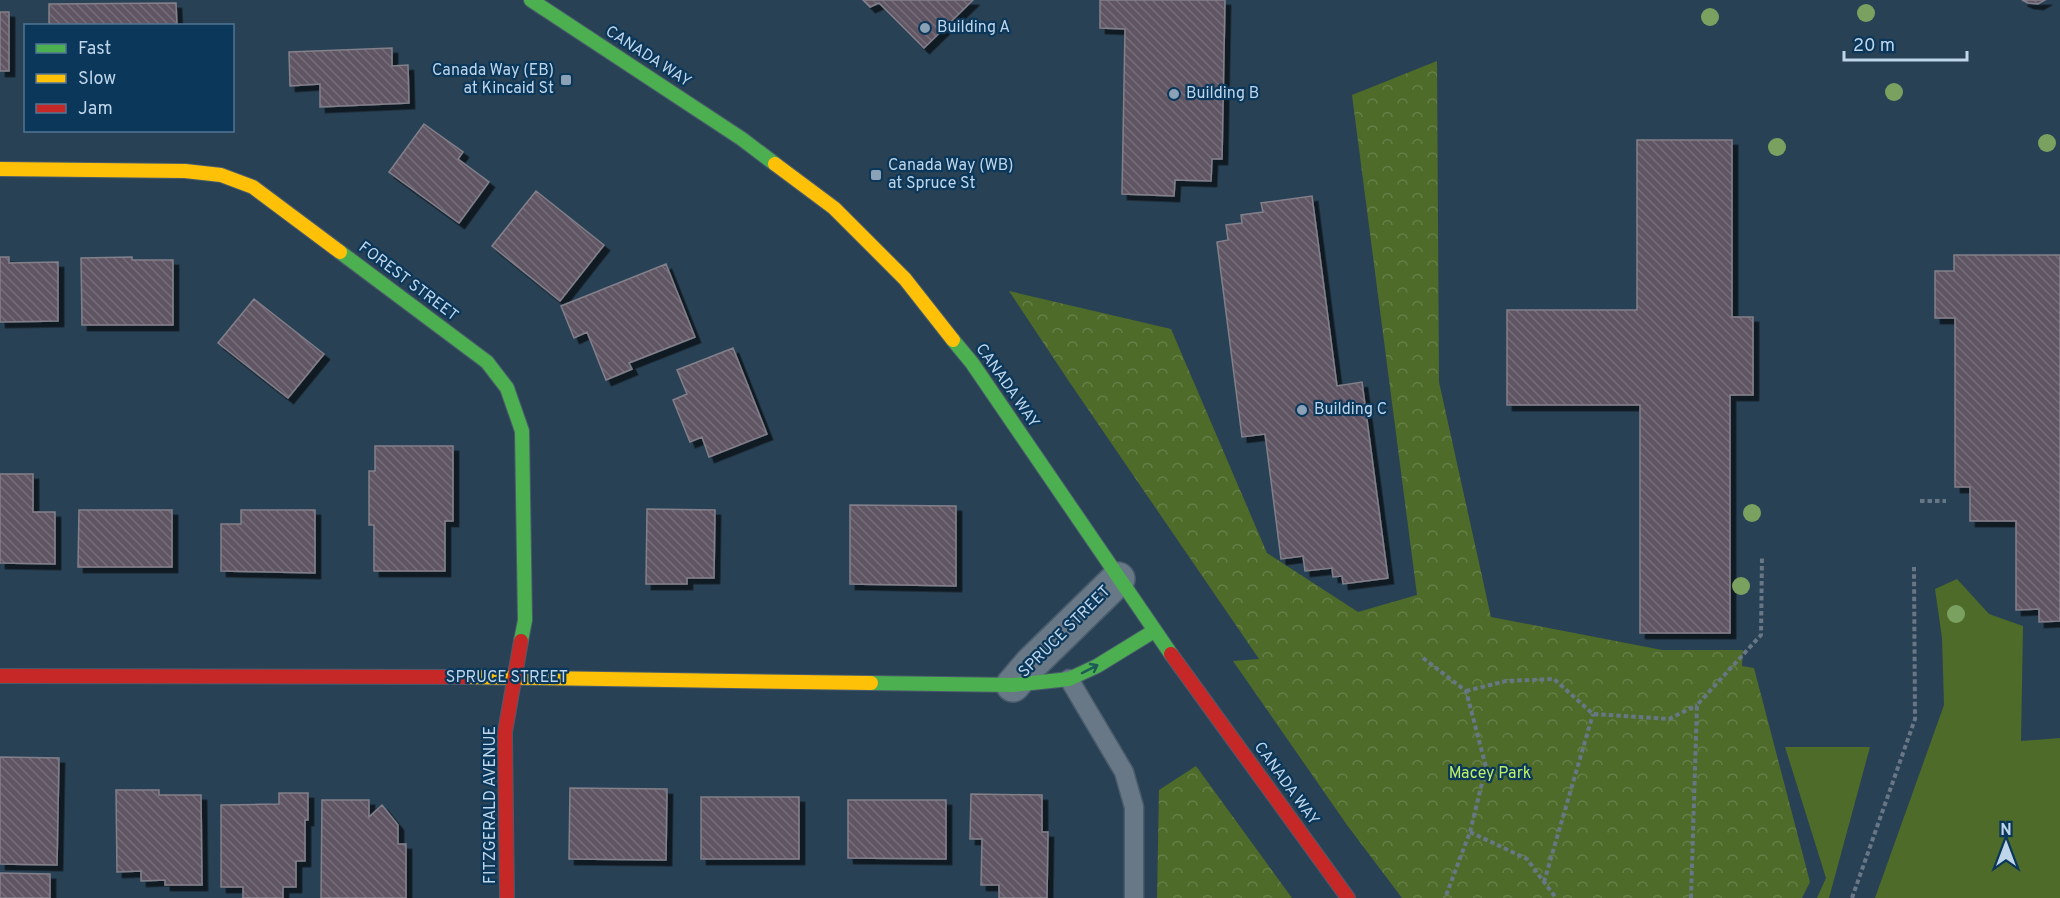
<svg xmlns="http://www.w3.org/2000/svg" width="2060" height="898" viewBox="0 0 2060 898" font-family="Overpass,sans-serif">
<defs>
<pattern id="forest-crowns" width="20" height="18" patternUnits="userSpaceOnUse" patternTransform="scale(1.5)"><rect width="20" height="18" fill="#4e6b29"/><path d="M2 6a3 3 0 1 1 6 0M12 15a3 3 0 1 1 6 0" fill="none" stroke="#667f48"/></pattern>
<pattern id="building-back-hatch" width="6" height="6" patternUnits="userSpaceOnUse" patternTransform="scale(1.5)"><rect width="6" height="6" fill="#615664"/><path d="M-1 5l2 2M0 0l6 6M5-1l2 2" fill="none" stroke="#766d7a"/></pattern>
<filter id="shadow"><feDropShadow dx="5.5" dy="5.5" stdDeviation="0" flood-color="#0009"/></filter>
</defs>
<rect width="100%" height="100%" fill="#294154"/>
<path fill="#4e6b29" d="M1957 579 1989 614 2023 626 2021 741 2060 738V898H1875L1944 705 1942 638 1935 589Z
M1785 747H1870L1829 898H1817L1826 878Z"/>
<path fill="url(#forest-crowns)" d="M1437 61 1439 382 1491 617 1662 650H1743L1742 666 1754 668 1810 882 1802 898H1402L1347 825 1233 661 1259 659 1068 380 1009 291 1171 329 1267 553 1358 612 1417 595 1352 95Z
M1196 766 1292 898H1157L1159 790Z"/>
<path fill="url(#building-back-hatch)" stroke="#82808b" stroke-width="1.5" filter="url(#shadow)" d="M863 0H973L924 48 879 3 870 7Z
M1100 0H1225L1222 159H1212L1211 181 1175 180 1174 196 1122 194 1125 29 1100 28Z
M2022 0H2045L2038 4 2028 3Z
M176 3 177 26H49V4Z
M0 12H9V71H0Z
M392 48V66L408 65 409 103 320 107V84L290 86 289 52Z
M424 124 463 152 458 159 489 182 459 223 389 172Z
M1637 140H1732V317H1753V395H1730V633H1640V405H1507V310H1637Z
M536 191 604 245 560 301 492 246Z
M1312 196 1337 386 1362 382 1388 578 1343 584 1342 576 1333 577 1332 568 1305 571 1303 556 1281 559 1265 434 1242 437 1217 242 1228 240 1226 225 1242 223 1241 215 1263 212 1261 203Z
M1954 255H2060V621L2039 622V609L2016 610V521H1970V487H1955V318H1935V271H1954Z
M0 257H9V263L58 262V321L0 322Z
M132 257V260H173V325H82L81 258Z
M666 264 695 337 629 363 632 369 606 380 587 332 574 338 561 306Z
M254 299 324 354 288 398 218 343Z
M733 348 767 434 709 457 702 437 690 442 673 400 687 394 677 370Z
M375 446H453V521H445V571H374V525H369V471H375Z
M0 474H33V512H55V564L0 563Z
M850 505 956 506V586L850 584Z
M647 509 715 510 714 578H687V584H646Z
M79 510H172V567H78Z
M241 510H315V573L221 571V524H241Z
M0 757 59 758 57 865 0 864Z
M570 788 667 789 666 860 569 859Z
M116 790H159V795H201L202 885H165V880L141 881V871L117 872Z
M279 793H308V820H305V861H296V887H283V898H243V887H221V805L279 804Z
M971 794 1042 795V832H1048L1047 898H999V885H981L982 839H970Z
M701 797H799V859H701Z
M322 800H369V817L382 805 398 825V844H406V898H321Z
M848 800H946V859L848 858Z
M0 873 50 874V898H0Z"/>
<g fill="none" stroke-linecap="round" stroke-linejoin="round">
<g stroke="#495c6c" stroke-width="21">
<path id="lane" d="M1069 679 1124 772 1134 807V898"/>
</g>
<g stroke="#495c6c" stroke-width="36">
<path id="street" d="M1013 685 1031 664 1118 579"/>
</g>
<g stroke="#495c6c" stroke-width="16">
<path id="fast" d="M531 0 742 139 775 164
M340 252 487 362 507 388 522 431 525 620 521 641
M953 340 972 363 1171 654
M871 683 1013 685 1069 679 1097 666 1154 631"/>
</g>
<g stroke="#495c6c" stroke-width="16">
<path id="slow" d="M775 164 834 208 905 279 953 340
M0 169 185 171 221 175 253 187 340 252
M467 677 871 683"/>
</g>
<g stroke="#495c6c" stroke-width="16">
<path id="jam" d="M1171 654 1348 898
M0 676 467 677
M507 898 505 732 521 641"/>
</g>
<path stroke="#687785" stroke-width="4" stroke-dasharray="4.5 3" stroke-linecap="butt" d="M1920 501H1946
M1423 658 1466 691 1486 767 1470 832 1445 898
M1466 691 1506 681 1554 679 1593 714 1669 719 1697 705
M1470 832 1527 859 1556 898
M1544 882 1593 714
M1691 898 1697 705 1761 635 1762 556
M1852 898 1915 719 1914 567"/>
<use href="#lane" stroke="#687887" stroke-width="18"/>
<use href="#street" stroke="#687887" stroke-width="33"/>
<use href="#fast" stroke="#4caf50" stroke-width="14"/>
<use href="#slow" stroke="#ffc107" stroke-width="14"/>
<use href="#jam" stroke="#c62828" stroke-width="14"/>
</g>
<g fill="#7aa160">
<circle cx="1866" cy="13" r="9"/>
<circle cx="1710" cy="17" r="9"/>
<circle cx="1894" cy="92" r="9"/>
<circle cx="2047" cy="143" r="9"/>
<circle cx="1777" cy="147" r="9"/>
<circle cx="1752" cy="513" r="9"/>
<circle cx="1741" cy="586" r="9"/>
<circle cx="1956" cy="614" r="9"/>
</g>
<defs><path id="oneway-shaft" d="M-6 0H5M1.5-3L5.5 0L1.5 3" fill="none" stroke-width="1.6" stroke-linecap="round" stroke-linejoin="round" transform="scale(1.5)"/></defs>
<use stroke="#1e5b57" href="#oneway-shaft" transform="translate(1090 669) rotate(-27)"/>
<g fill="#8aa1b6" stroke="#0a375a" stroke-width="2">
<circle cx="925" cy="28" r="6"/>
<rect x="560" y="74" width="12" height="12" rx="3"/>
<circle cx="1174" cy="94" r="6"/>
<rect x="870" y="169" width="12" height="12" rx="3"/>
<circle cx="1302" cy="410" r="6"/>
</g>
<g text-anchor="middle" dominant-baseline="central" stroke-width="4.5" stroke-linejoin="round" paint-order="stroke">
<g font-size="16" fill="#bed5ea" stroke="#0a375a" text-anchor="start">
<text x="937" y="28">Building A</text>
<text x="554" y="71" text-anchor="end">Canada Way (EB)<tspan x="554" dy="18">at Kincaid St</tspan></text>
<text x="1186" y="94">Building B</text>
<text x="888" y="166">Canada Way (WB)<tspan x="888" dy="18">at Spruce St</tspan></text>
<text x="1314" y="410">Building C</text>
</g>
<g font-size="16" fill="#bed5ea" stroke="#0a375a">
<text transform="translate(648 57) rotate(33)">CANADA WAY</text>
<text transform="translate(408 282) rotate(37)">FOREST STREET</text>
<text transform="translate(1007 386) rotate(55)">CANADA WAY</text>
<text transform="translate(1065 632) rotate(-45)">SPRUCE STREET</text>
<text x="507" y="678">SPRUCE STREET</text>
<text transform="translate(1286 784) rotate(54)">CANADA WAY</text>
<text transform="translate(491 805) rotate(-90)">FITZGERALD AVENUE</text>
</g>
<g font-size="16" fill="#bcf069" stroke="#0a375a">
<text x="1490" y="774">Macey Park</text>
</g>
</g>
<rect x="24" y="24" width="210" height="108" fill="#0a375a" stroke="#527694" stroke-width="1.5"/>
<rect x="36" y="44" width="30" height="9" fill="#4caf50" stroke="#527694" stroke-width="1.5"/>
<text x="78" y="54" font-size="18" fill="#bed5ea">Fast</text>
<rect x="36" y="74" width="30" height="9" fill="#ffc107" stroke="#527694" stroke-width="1.5"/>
<text x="78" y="84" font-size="18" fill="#bed5ea">Slow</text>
<rect x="36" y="104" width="30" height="9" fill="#c62828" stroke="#527694" stroke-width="1.5"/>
<text x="78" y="114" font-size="18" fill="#bed5ea">Jam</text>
<g transform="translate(2006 844)" stroke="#0a375a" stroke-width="4.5" paint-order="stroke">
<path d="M0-4.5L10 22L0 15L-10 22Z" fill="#bed5ea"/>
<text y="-9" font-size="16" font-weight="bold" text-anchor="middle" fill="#bed5ea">N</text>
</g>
<path d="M1844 51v9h123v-9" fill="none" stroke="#bed5ea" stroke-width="3"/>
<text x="1853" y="51" font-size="18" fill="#bed5ea" stroke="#0a375a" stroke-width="4.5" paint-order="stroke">20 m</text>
</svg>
